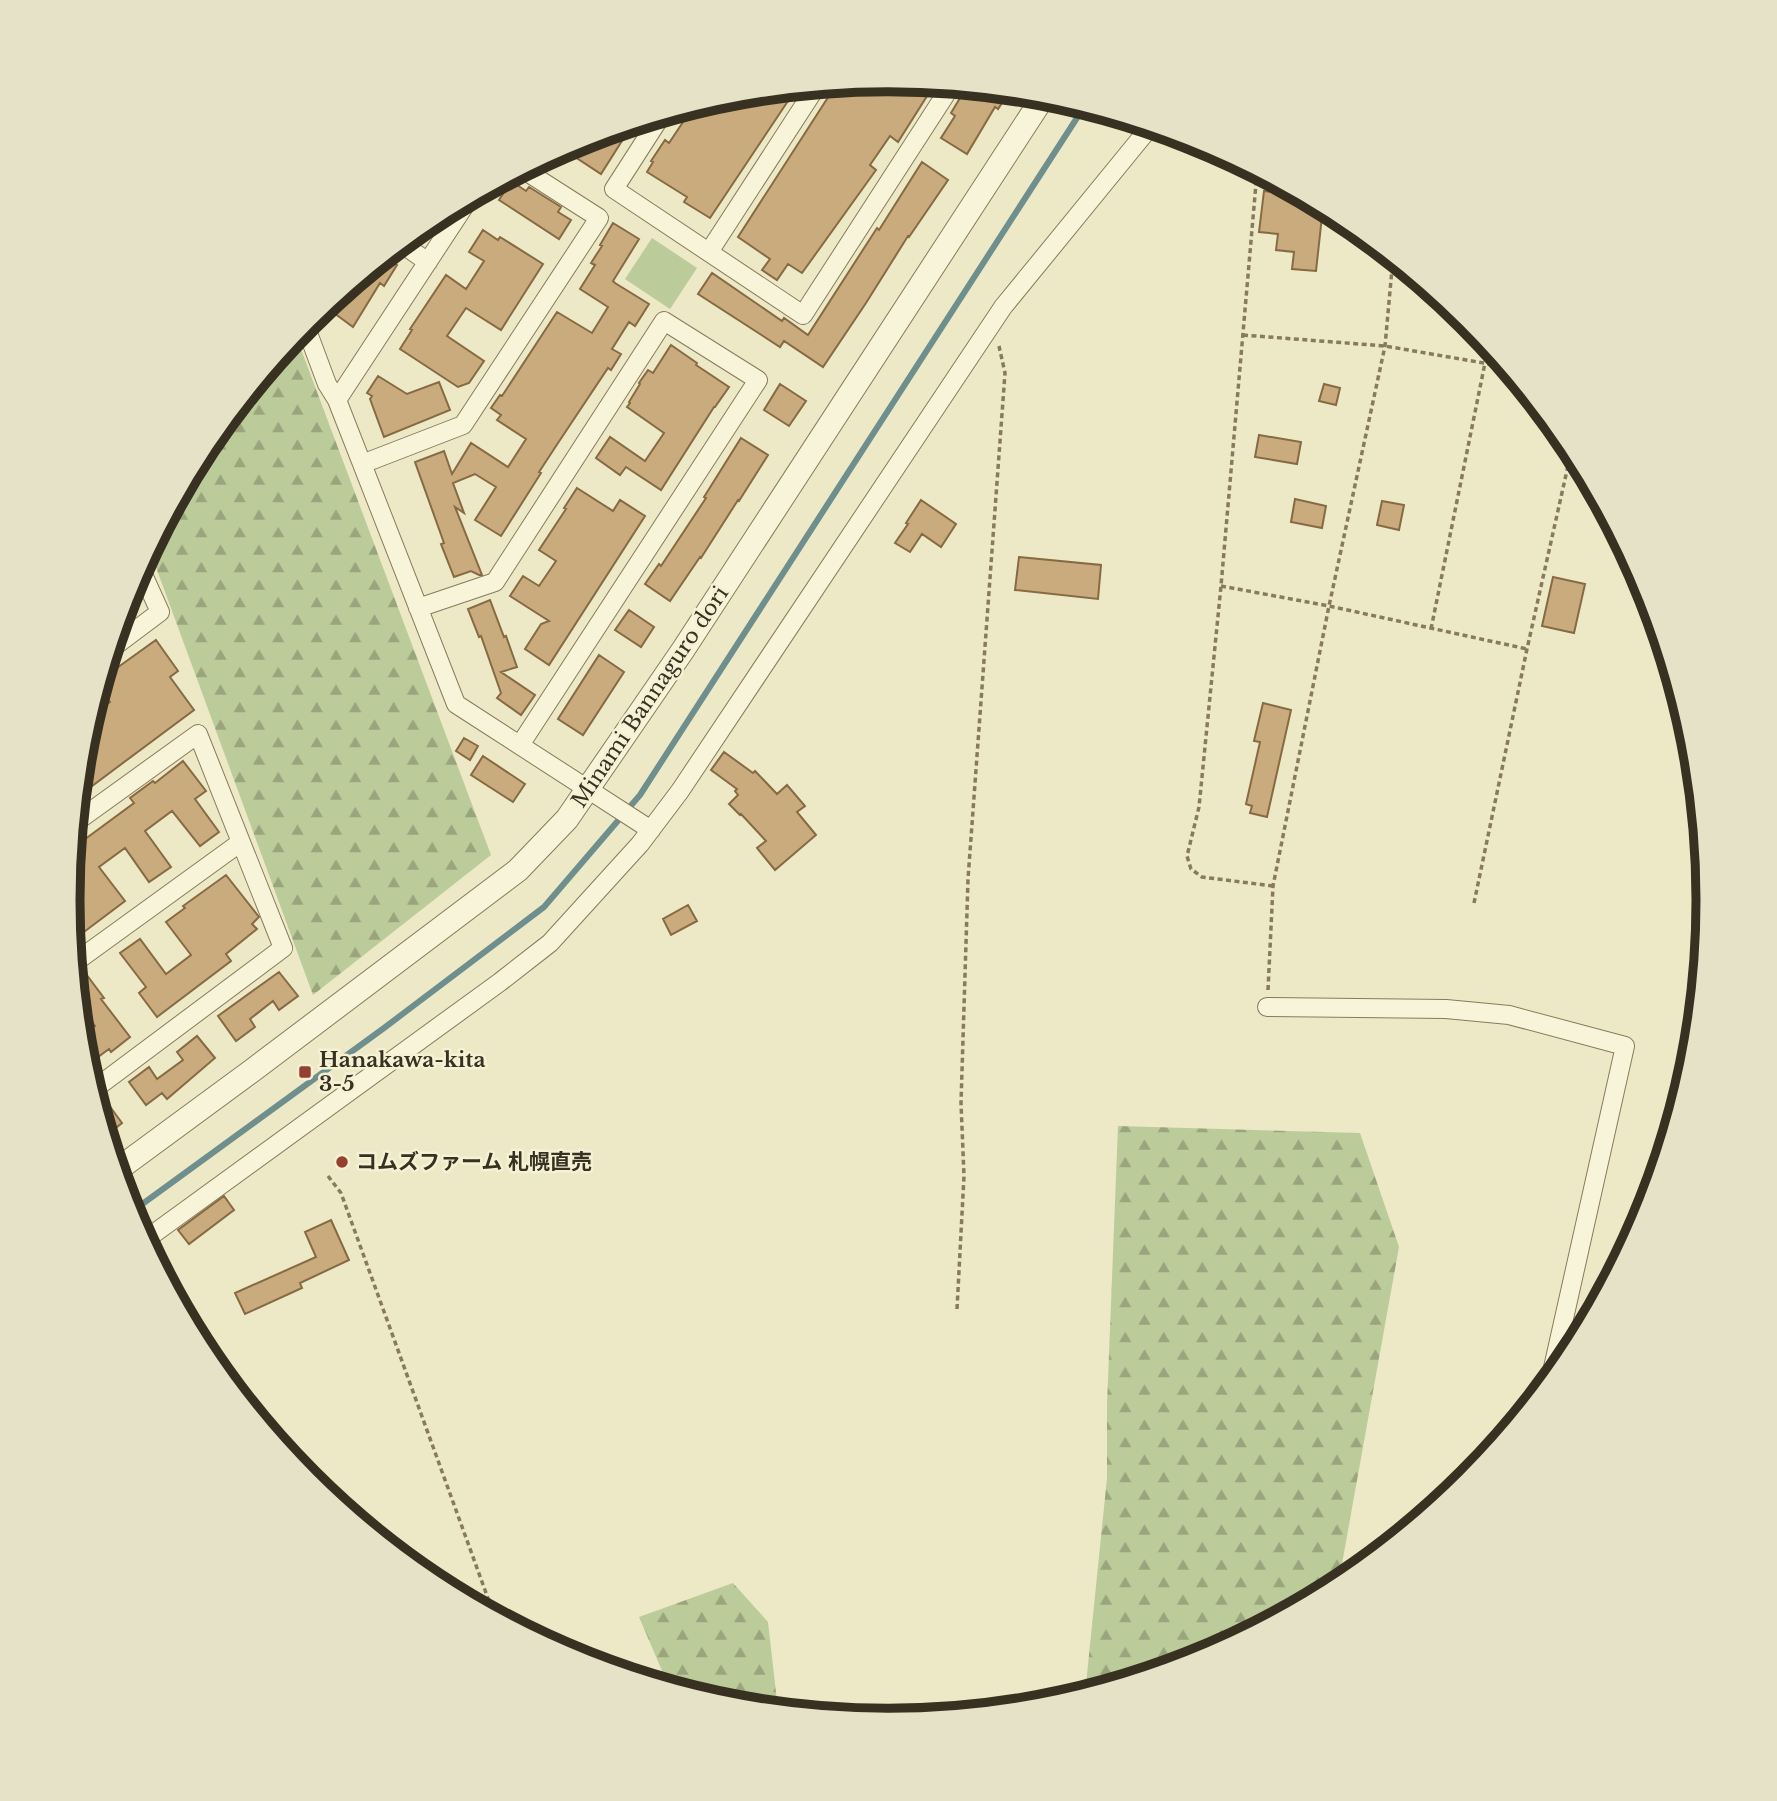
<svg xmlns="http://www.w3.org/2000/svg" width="1777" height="1801" viewBox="0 0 1777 1801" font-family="'Libre Baskerville','Noto Sans JP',serif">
<defs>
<pattern id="forest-firs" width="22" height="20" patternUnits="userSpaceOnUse" patternTransform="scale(1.75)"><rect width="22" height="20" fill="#bccb9a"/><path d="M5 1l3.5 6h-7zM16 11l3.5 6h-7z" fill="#9aa57d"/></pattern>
</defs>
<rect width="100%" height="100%" fill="#ede8c6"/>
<path fill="#bccb9a" d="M652 238 697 268 670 309 625 279Z"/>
<path fill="url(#forest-firs)" d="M296 336 491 855 313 995 150 551 207 444Z
M1118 1126 1360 1133 1399 1247 1338 1586 1202 1658 1085 1694 1107 1478V1405Z
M733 1583 768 1622 778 1710 728 1705 669 1687 639 1617Z"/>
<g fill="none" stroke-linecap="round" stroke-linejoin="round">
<path stroke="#6e8f8d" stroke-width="6" d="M130 1213 384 1028 544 907 640 795 1084 107"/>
</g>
<path fill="#caab7d" stroke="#866a43" stroke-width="2" d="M889 80 934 85 898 142 890 136 870 165 876 170 802 273 788 264 777 280 762 270 770 259 738 237 836 85Z
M966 88 1009 92 998 109 995 107 967 154 941 138 955 116 951 113Z
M796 89 710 218 684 202 687 197 647 172 653 162 651 161 665 140 669 143 693 107 729 96 759 93 768 99 773 92Z
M632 125 601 174 563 149 575 143Z
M922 162 948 180 909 237 908 236 866 303 823 367 784 341 780 347 698 294 712 273 782 321 784 318 808 335 877 228 879 230Z
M511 181 526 191 529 187 561 207 558 212 571 220 559 239 499 200Z
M1264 191 1300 195 1323 207 1316 271 1292 269 1294 252 1276 250 1278 234 1259 232Z
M613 223 639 239 613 281 615 283 649 304 635 326 629 322 612 349 621 354 611 370 608 368 558 443 539 472 541 473 501 536 475 520 496 487 475 474 453 483 464 513 455 507 482 575H479L471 571 454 577 441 544 444 543 415 462 444 451 452 474 471 443 508 467 526 439 497 420 501 415 491 408 500 395 502 396 557 312 592 333 608 307 580 289 595 265 591 263 602 246 600 245Z
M483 230 498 240 500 237 543 264 501 330 466 308 447 336 484 361 469 383 458 387 400 349 412 330 410 329 446 275 466 289 484 261 469 252Z
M386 257 397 265 384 286 380 283 353 327 330 310 339 295Z
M671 345 697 363 696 365 729 387 715 407H714L661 490 626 467 620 475 596 458 610 437 645 461 664 433 627 407 630 403 629 402 640 384 639 383 648 370 653 373Z
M378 376 407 394 439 382 450 410 384 437 370 399 372 396 367 393Z
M780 384 806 401 789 426 764 410Z
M1324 384 1340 388 1336 405 1319 401Z
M1259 435 1301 442 1297 464 1255 457Z
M741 438 768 455 739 501 738 500 701 558 700 557 670 601 645 584 659 564 661 566 706 498 704 497Z
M577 488 613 511 620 500 645 516 549 665 525 649 541 624 549 621 510 596 523 576 539 586 556 561 539 550 566 509 564 508Z
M1295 499 1326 506 1322 528 1291 522Z
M921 500 956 524 941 547 922 534 910 552 895 543 908 524 906 523Z
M1382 501 1404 505 1399 530 1377 525Z
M1019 557 1101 565 1098 599 1015 590Z
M1553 577 1585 584 1574 633 1542 626Z
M490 600 504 637 506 636 517 667 501 672 535 695 521 715 497 698 501 693 481 636 479 637 468 609Z
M629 610 654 627 641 647 615 630Z
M156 640 178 671 170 677 194 710 92 786 81 771 84 740 91 716 110 702 100 689 102 682 115 672 114 670Z
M599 655 624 672 583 735 558 719Z
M1263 703 1291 710 1267 817 1250 813 1252 806 1246 804 1260 742 1254 741Z
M464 738 478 746 470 760 456 751Z
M724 752 753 773 755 771 777 794 787 785 805 806 797 812 816 835 775 870 757 848 766 841 741 814 740 815 729 804 738 795 735 791 737 789 711 770Z
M483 756 525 784 513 802 471 775Z
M183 761 206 791 195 799 219 832 200 846 172 811 145 831 171 867 149 882 125 848 99 867 125 901 72 941 68 900 73 848 134 803 130 798 153 781 155 783Z
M226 875 259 917 252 924 257 929 226 954 231 961 157 1017 139 993 146 987 120 953 140 939 166 974 191 955 166 922 185 908 183 906Z
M688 905 697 921 671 935 663 919Z
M83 970 104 998 101 999 130 1037 111 1052 109 1049 86 1066 82 1036 95 1026 78 1004 76 974Z
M279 972 298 996 279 1010 273 1001 250 1019 255 1027 236 1041 218 1016Z
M197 1036 215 1058 167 1099 162 1093 146 1105 129 1082 149 1067 157 1079 183 1060 177 1052Z
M103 1097 122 1123 107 1135 96 1101Z
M224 1196 234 1210 189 1244 178 1230Z
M331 1220 349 1260 300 1283 302 1288 245 1314 235 1293 316 1257 305 1232Z"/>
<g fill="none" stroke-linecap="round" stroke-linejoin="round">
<g stroke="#887b5c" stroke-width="20">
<path id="minor" d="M661 116 614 189 803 315 951 86
M469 199 337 400 456 704 651 830
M402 244 428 262
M709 252 816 87
M305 325 327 384 337 400
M362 464 463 425 599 218 524 170
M418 608 495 582 664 321 758 380 520 745
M112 648 160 612 140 568
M76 822 198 734 283 948 93 1090
M74 963 241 842
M1267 1007 1446 1009 1509 1015 1625 1046 1550 1381
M145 1240 500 982 550 943 640 844 680 791 1003 307 1150 127"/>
</g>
<g stroke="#887b5c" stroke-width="25">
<path id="tertiary" d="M117 1170 253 1070 518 870 567 819 683 650 1044 96"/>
</g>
<path stroke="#887b5c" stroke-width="3.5" stroke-dasharray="5 3.5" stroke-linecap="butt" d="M1257 172 1221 586 1199 807 1187 856 1191 869 1202 877 1273 886
M1243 335 1385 346 1507 367
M1221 586 1329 606 1527 649
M1431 629 1485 363
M1474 903 1527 649 1572 448
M1268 990 1273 886 1329 606 1385 346 1393 258
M328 1176 341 1193 494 1615
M957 1309 964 1176 961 1103 968 879 1005 373 999 346"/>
<use href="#minor" stroke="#f8f4d9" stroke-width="18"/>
<use href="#tertiary" stroke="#f8f4d9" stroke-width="23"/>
</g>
<g fill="#95402e" stroke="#f5f1d5" stroke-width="2.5">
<rect x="298" y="1065" width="14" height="14" rx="3.5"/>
<circle cx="342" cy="1162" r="7"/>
</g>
<g text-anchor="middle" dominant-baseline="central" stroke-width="5" stroke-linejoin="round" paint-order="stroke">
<g font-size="21" fill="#383020" stroke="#f5f1d5">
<text transform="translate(650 697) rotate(-56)">Minami Bannaguro dori</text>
</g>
<g font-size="21" font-weight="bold" fill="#383020" stroke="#f5f1d5" text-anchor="start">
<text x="319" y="1060">Hanakawa-kita<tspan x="319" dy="24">3-5</tspan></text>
<text x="356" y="1162">コムズファーム 札幌直売</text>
</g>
</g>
<path d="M0 0H1777V1801H0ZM80 900a808 808 0 1 1 1616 0a808 808 0 1 1-1616 0Z" fill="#e6e2c7" fill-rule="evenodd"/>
<path fill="none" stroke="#383020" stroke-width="9" d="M80 900a808 808 0 1 1 1616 0a808 808 0 1 1-1616 0Z"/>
</svg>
